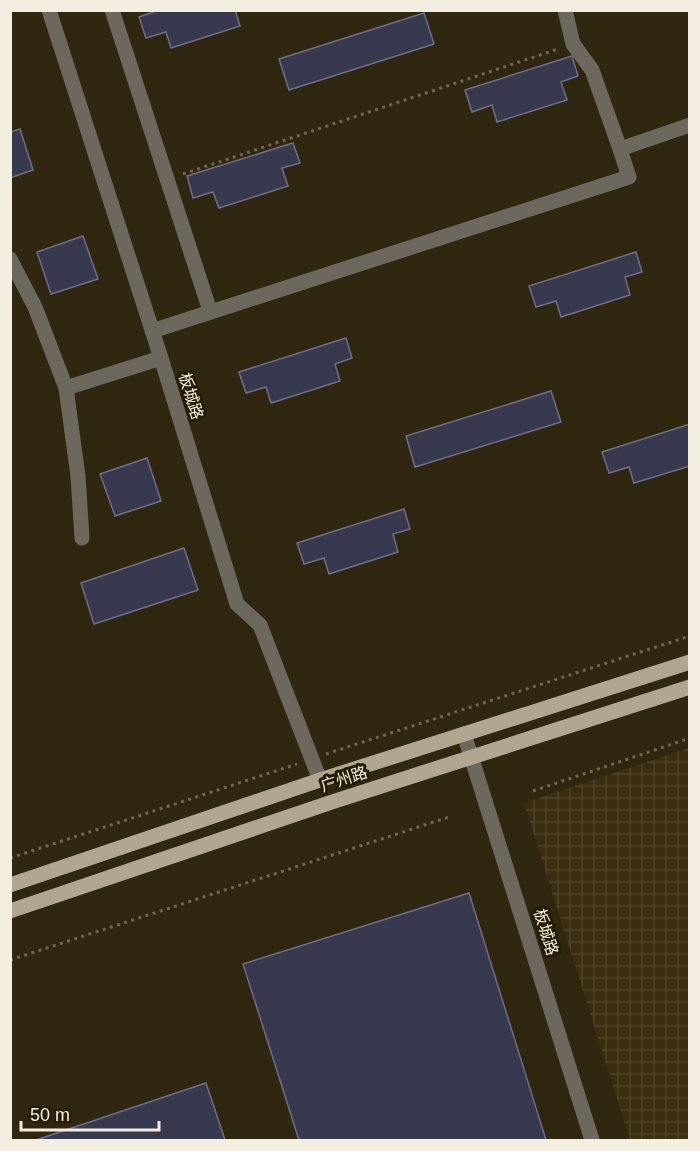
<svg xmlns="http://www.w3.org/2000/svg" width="700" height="1151" viewBox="0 0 700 1151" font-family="Helvetica,'Noto Sans SC',sans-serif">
<defs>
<pattern id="industrial-grid" width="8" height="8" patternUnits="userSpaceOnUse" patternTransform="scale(1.5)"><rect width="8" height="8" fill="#3a2d10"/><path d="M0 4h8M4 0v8" fill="none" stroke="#4d4227"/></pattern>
</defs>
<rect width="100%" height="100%" fill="#302711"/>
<path fill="url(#industrial-grid)" d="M689 748V1140H630L524 803Z"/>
<path fill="#38394f" stroke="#6d6f88" stroke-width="1.5" d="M159 10H235L240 26 171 48 166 32 146 38 139 17Z
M424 13 434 44 289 90 279 59Z
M572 56 578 76 561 82 567 100 497 122 492 105 472 112 465 90Z
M20 129 33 170 10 178V132Z
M293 143 300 163 282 168 288 186 219 208 213 192 193 198 187 176Z
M83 236 98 279 51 294 37 252Z
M636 252 642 272 625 277 630 295 561 317 556 301 536 307 529 286Z
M346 338 352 358 335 364 340 381 271 403 266 387 246 393 239 372Z
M551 391 561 422 415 467 406 436Z
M690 424V466L634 483 629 467 609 473 602 452Z
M147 458 161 501 115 516 100 474Z
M404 509 410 529 393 534 398 552 329 574 324 558 304 564 297 543Z
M184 548 198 590 94 624 81 583Z
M469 893 546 1140H299L243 964Z
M206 1083 225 1140H36Z"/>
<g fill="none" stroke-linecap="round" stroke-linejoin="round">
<path stroke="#6e6653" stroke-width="3" stroke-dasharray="3 4.5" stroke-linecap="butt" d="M183 174 558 49
M326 754 690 636
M533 791 690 738
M10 858 297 764
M10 960 449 817"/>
<path stroke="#6c685d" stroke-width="15" d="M49 10 161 358 237 604 260 625 320 780
M112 10 210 311
M565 10 573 44 592 70 620 149 690 125
M10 259 35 307 66 388 78 476 82 538
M152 331 629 177 620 149
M66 388 161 358
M464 734 592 1140"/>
<path stroke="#b1a791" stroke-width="15" d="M10 885 320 780 690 662
M10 911 335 801 690 687"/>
</g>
<g text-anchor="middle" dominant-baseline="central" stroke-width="6" stroke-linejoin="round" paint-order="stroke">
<g font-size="16" fill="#f4eee0" stroke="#261d07">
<text transform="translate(191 396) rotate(73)">板城路</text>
<text transform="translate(344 779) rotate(-18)">广州路</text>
<text transform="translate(546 932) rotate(73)">板城路</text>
</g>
</g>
<rect width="700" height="1151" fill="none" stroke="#f4eee0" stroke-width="24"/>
<path d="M21 1121v9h138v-9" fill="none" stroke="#f4eee0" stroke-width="3"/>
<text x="30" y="1121" font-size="18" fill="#f4eee0" stroke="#261d07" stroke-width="4.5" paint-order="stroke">50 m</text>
</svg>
